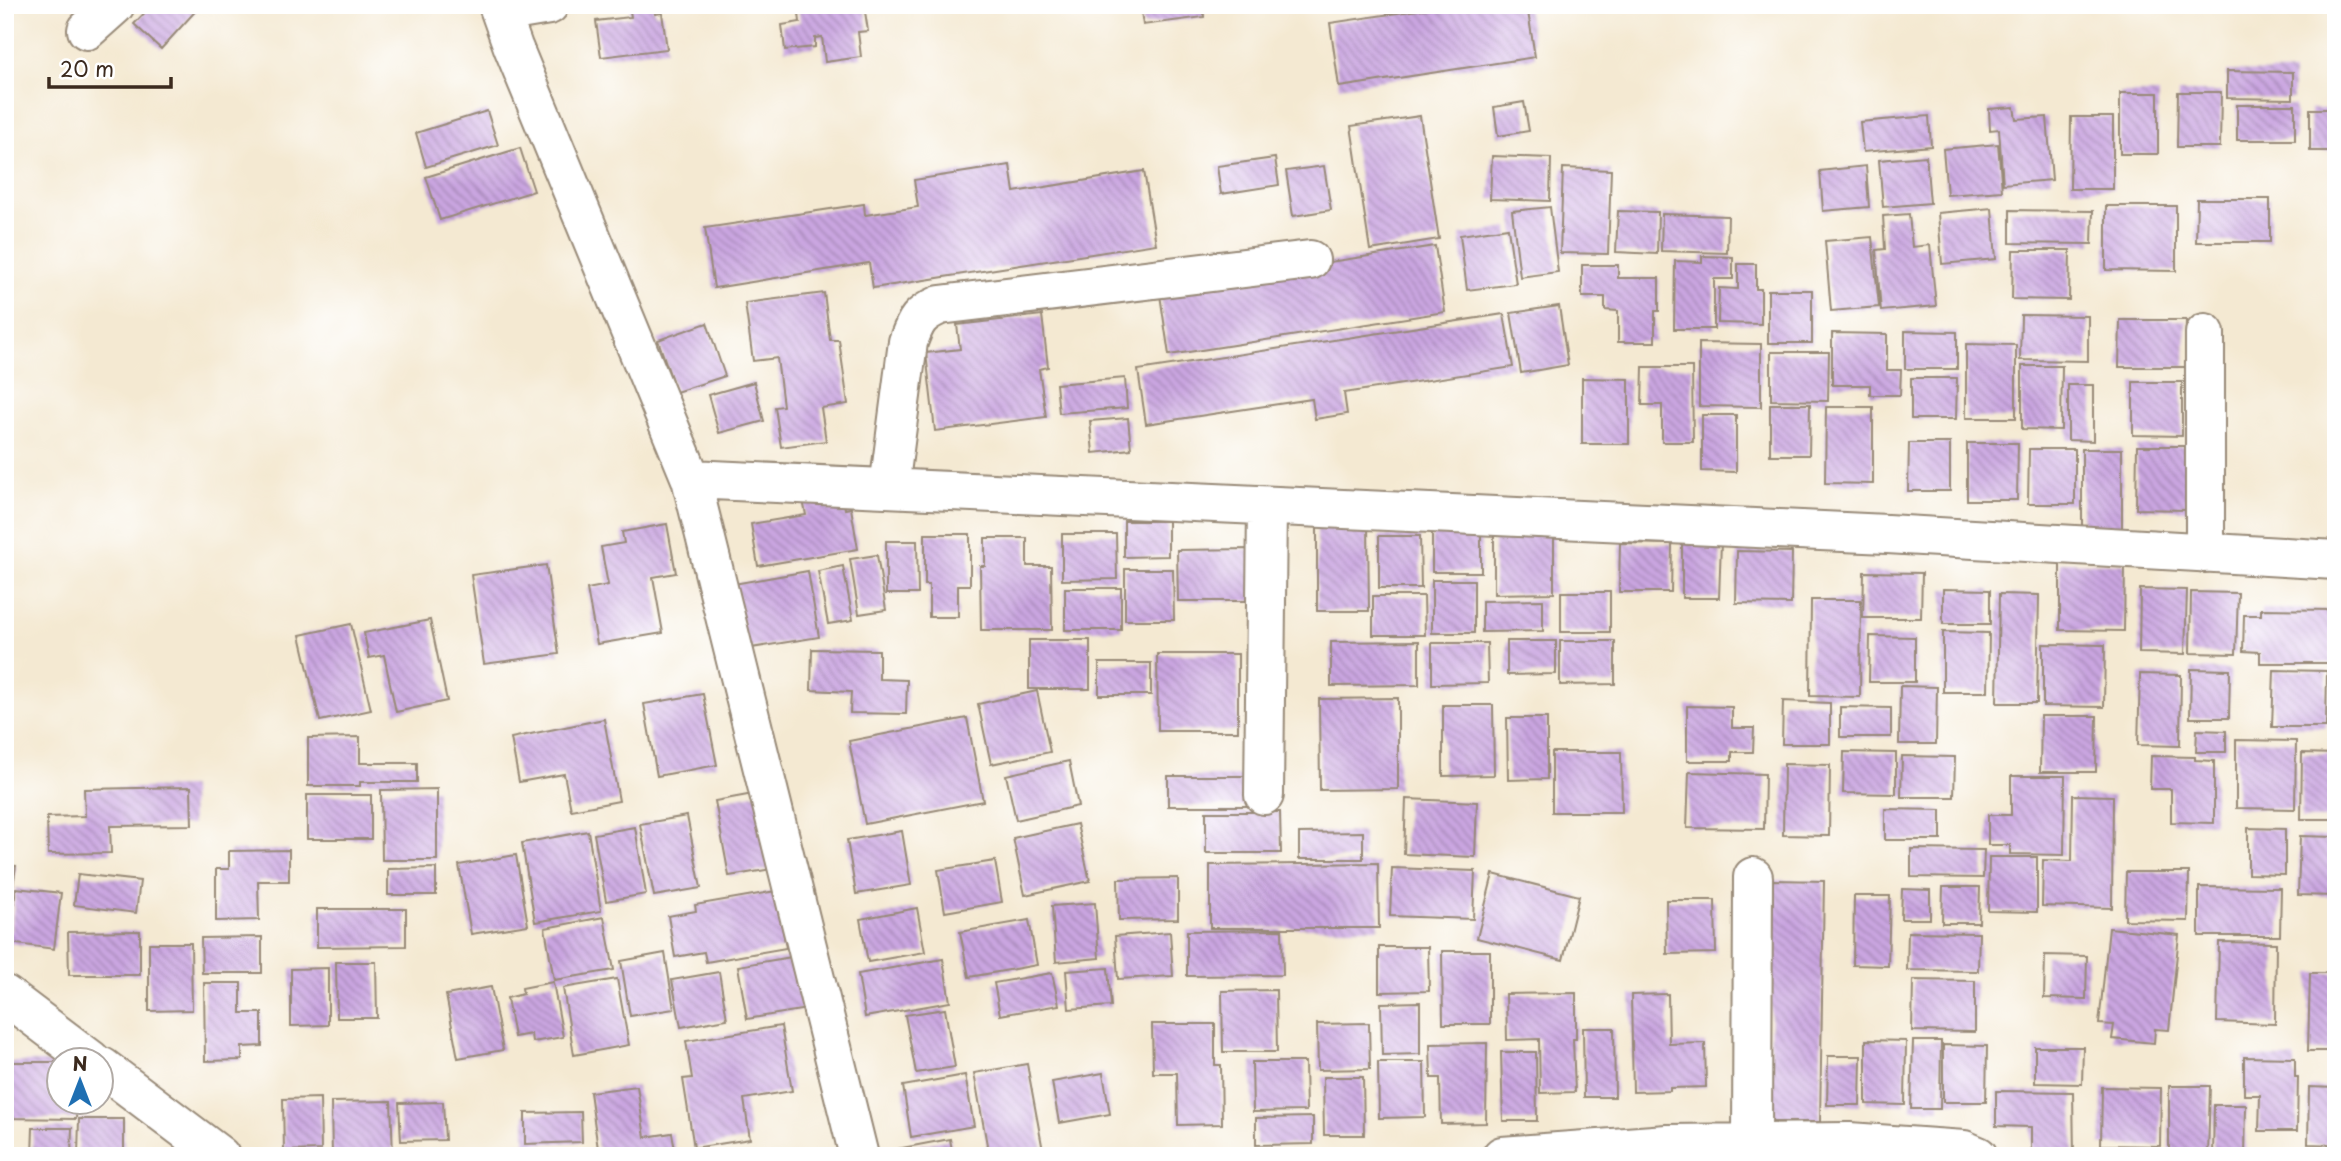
<svg xmlns="http://www.w3.org/2000/svg" width="2341" height="1161" viewBox="0 0 2341 1161" font-family="'Playpen Sans',sans-serif">
<defs>
<pattern id="building-back-hatch" width="6" height="6" patternUnits="userSpaceOnUse" patternTransform="scale(1.75)"><rect width="6" height="6" fill="#caa6e1"/><path d="M-1 5l2 2M0 0l6 6M5-1l2 2" fill="none" stroke="#a587b6"/></pattern>
</defs>
<rect width="100%" height="100%" fill="#fff"/>
<filter id="ink" filterUnits="userSpaceOnUse"><feTurbulence type="fractalNoise" baseFrequency=".0143" numOctaves="2"/><feDisplacementMap in="SourceGraphic" scale="14" xChannelSelector="R" yChannelSelector="G"/><feConvolveMatrix kernelMatrix="1 2 1 2 8 2 1 2 1" color-interpolation-filters="sRGB"/></filter>
<filter id="wash" filterUnits="userSpaceOnUse"><feTurbulence type="fractalNoise" baseFrequency=".00686" numOctaves="4" result="noise"/><feDisplacementMap in="SourceGraphic" scale="28" xChannelSelector="R" yChannelSelector="G"/><feGaussianBlur stdDeviation="1.57" result="paint"/><feColorMatrix in="noise" values="0 0 0 0 0 0 0 0 0 0 0 0 0 0 0 0 0 1.4 0 .05"/><feComposite in="paint" operator="in"/></filter>
<g filter="url(#wash)">
<rect width="100%" height="100%" fill="#f4e9d2"/>
<g id="blocks">
<path fill="url(#building-back-hatch)" d="M152 5H201L161 49 134 24Z
M629 5H654L655 14 662 13 667 49 601 57 596 21 631 17Z
M798 5H864L868 31 858 32 861 57 825 62 822 37 815 38V47L785 50 782 25 800 22Z
M1140 5H1203L1204 17 1143 25Z
M1451 5H1527L1535 57 1339 87 1330 23Z
M2227 71 2293 72V99L2227 98Z
M2178 92H2221L2220 147H2177Z
M2120 93H2158V154H2120Z
M1524 102 1529 131 1498 136 1494 107Z
M2237 105H2295V140H2237Z
M2014 107 2016 119 2047 117 2052 180 2003 184 1999 129 1990 130 1989 109Z
M2310 109H2336V151H2310Z
M487 111 498 145 426 167 416 133Z
M1420 116 1439 239 1370 250 1351 126Z
M1929 116 1931 146 1863 152 1860 122Z
M2071 117H2113V189H2070Z
M1998 144 2002 191 1947 195 1943 149Z
M520 148 534 191 440 220 426 177Z
M1492 156 1551 158 1550 201 1490 199Z
M1926 156 1930 203 1883 207 1879 160Z
M1275 158 1279 185 1221 194 1217 166Z
M1010 165 1014 192 1144 171 1156 244 873 288 869 263 714 288 705 228 864 204 865 215 918 207 914 180Z
M1324 166 1331 210 1293 216 1286 171Z
M1866 166 1869 207 1823 211 1820 171Z
M1563 168 1611 170 1608 254 1560 253Z
M2197 199H2270V242H2196Z
M2106 206H2176V271L2106 270Z
M1550 207 1558 272 1520 277 1512 211Z
M1992 208 1996 259 1942 264 1938 213Z
M2010 210 2093 211 2092 244 2010 243Z
M1618 211 1658 212 1657 254 1616 252Z
M1662 214 1728 216 1727 253 1661 251Z
M1909 214 1912 247 1930 245 1936 306 1881 311 1876 250 1885 249 1883 216Z
M1508 228 1516 284 1467 290 1460 235Z
M1872 237 1879 307 1831 311 1825 241Z
M1435 246 1445 312 1169 355 1159 288Z
M2332 248H2336V305H2332Z
M2013 250H2070L2069 300 2012 299Z
M1702 256 1733 257V279H1714V329H1674L1675 261 1702 262Z
M1738 264H1756V289H1761V324L1718 323 1719 288 1738 289Z
M1582 265H1618V278H1659V311H1655V342H1618V311L1605 310V297H1582Z
M1768 290H1812V343H1768Z
M824 293 830 340H839L848 404 821 408 826 441 781 447 775 407 783 406 777 358 753 361 745 303Z
M1559 306 1568 365 1521 373 1511 313Z
M1504 314 1513 367 1344 393 1347 414 1315 419 1312 399 1146 424 1138 370Z
M1042 315 1048 367 1039 369 1046 417 935 431 926 353 960 349 957 325Z
M2021 315 2088 316V361L2020 360Z
M2120 320H2186L2185 367H2119Z
M707 323 725 376 676 392 658 340Z
M1905 331 1957 332V369H1905Z
M1832 333 1887 334V370H1901L1900 395H1870V385H1832Z
M1699 343 1761 344V407L1699 406Z
M1966 344 2016 345V418H1966Z
M1771 352H1829L1828 401 1771 400Z
M2022 366H2062L2061 430 2022 429Z
M1643 367H1692L1693 442H1662V405H1642Z
M1125 378 1127 408 1059 413 1056 384Z
M1582 378 1629 379V444H1582Z
M1911 378H1957L1956 419H1911Z
M754 382 764 421 719 433 708 395Z
M2133 382H2182V436L2133 435Z
M2068 385H2093V441L2068 440Z
M1770 404H1810L1809 455H1770Z
M1826 407H1873V484L1825 483Z
M1702 415H1736V472L1702 471Z
M1128 418 1131 449 1093 453 1090 421Z
M1909 443H1950V491H1908Z
M1967 443H2018L2017 500H1967Z
M2137 446H2188L2187 510 2136 509Z
M2029 449H2075V504H2028Z
M2082 449H2122V533L2082 532Z
M842 494 845 509 851 508 858 549 758 566 751 524 806 515 803 500Z
M1124 521H1168V556L1124 557Z
M1368 523 1369 611H1317V524Z
M667 524 676 573 653 577 663 633 597 644 587 589 608 585 601 547 624 543 622 532Z
M1432 530H1481V572H1432Z
M1494 532H1554V593L1494 594Z
M925 534H970V585H958V617H929V585H925Z
M1062 534H1116L1117 579 1062 580Z
M1379 536H1420L1421 588H1379Z
M985 538H1027V566H1051L1052 630H981L980 566H985Z
M886 541H917L918 594H886Z
M1682 541 1721 542 1719 598H1682Z
M1620 543 1672 544 1671 592H1619Z
M1253 549 1254 601H1178L1177 550Z
M1737 551 1792 552 1791 604 1736 603Z
M877 555 886 610 859 614 850 559Z
M2060 562 2125 564 2124 631 2060 630Z
M546 565 559 654 484 664 471 575Z
M843 566 853 620 828 624 818 571Z
M1125 569H1173L1174 620H1125Z
M808 571 819 637 739 650 728 585Z
M1864 572 1922 573 1921 618H1863Z
M1432 580H1474V633H1432Z
M1065 588H1121V630H1065Z
M1943 589 1990 590V624H1943Z
M2140 589 2187 590 2185 654 2139 653Z
M1561 592H1610V632H1561Z
M2191 592 2238 593 2236 654 2190 653Z
M1999 594 2039 595 2037 703H1997Z
M1373 596H1424L1425 635H1373Z
M1543 600V631L1482 632V601Z
M1811 600H1861L1860 697 1810 696Z
M2261 609 2332 610 2331 663H2260V652L2243 651 2244 615H2261Z
M430 620 447 701 396 712 384 655 369 658 364 633Z
M351 624 371 710 320 721 300 635Z
M1943 632 1989 633 1988 692H1943Z
M1870 636 1915 637V682H1869Z
M1029 640H1090V689H1029Z
M1419 641V685L1331 686V642Z
M1507 641H1556V674L1507 675Z
M1560 641H1615V684L1560 685Z
M1432 643H1487L1488 683 1432 684Z
M2043 644 2105 645 2104 707 2043 706Z
M812 649 879 650V679L907 680 906 714 850 713 851 692 811 690Z
M1157 654H1238V731H1158Z
M1099 663H1151V695H1099Z
M2191 669 2230 670 2229 718H2190Z
M2274 670 2327 671 2326 727H2272Z
M2140 674 2181 675 2180 746 2138 745Z
M1900 686 1937 687 1936 744H1899Z
M1037 691 1050 752 991 764 978 704Z
M703 694 717 765 657 776 644 704Z
M1398 698V789L1320 790 1319 699Z
M1783 701 1830 703V744H1782Z
M1443 705H1493L1494 775 1443 776Z
M1687 706 1732 707V728H1754L1753 752H1732V761H1687Z
M1840 707 1891 708V737H1840Z
M2041 716H2097L2096 772H2040Z
M967 718 983 801 865 824 849 741Z
M1507 718H1547V779L1508 780Z
M604 719 619 801 571 810 564 774 519 782 511 738Z
M2197 730 2226 731V752H2196Z
M360 737V763H417V782H360V786H308V738Z
M2236 740 2296 741 2295 809 2236 808Z
M1552 752H1621L1622 812H1552Z
M1844 752 1896 753V794L1843 793Z
M2302 753 2336 754V819H2301Z
M1902 756 1955 757 1954 797H1901Z
M2151 756 2195 757V760L2214 761V823L2171 822V789H2150Z
M1069 761 1078 806 1016 820 1006 775Z
M1784 764 1830 765 1829 836 1783 835Z
M1689 772 1765 774 1764 829 1687 828Z
M1168 776H1247V806H1168Z
M2011 776H2065L2064 855 2010 854V845H1988V815H2011Z
M191 787 192 825 110 826 111 853 48 854 47 817 85 816 84 789Z
M437 789V860H382L381 790Z
M764 792 778 868 729 876 715 801Z
M307 795H371V839H307Z
M2073 795 2113 796 2112 908 2042 906 2043 860 2072 861Z
M1406 799 1477 802 1475 857 1404 854Z
M1885 809 1941 810V840H1885Z
M1206 812H1280L1281 853H1206Z
M687 816 701 888 654 896 640 824Z
M1077 824 1090 881 1025 895 1013 838Z
M635 827 646 894 606 901 594 834Z
M2248 828 2285 829V875L2248 874Z
M588 831 601 911 535 922 522 843Z
M902 831 911 885 856 894 847 840Z
M1363 832V859H1299V833Z
M2300 836 2336 837V896L2298 895Z
M1911 849 1984 850 1983 878 1911 877Z
M289 850V881H258L259 920 216 921V869H229V851Z
M516 855 528 925 471 934 459 865Z
M1989 857H2037V912L1988 911Z
M995 861 1002 902 945 912 938 870Z
M1378 863 1379 928H1210V865Z
M5 865 16 866 10 907 5 906Z
M436 868V895H388V869Z
M1392 868 1475 871 1473 919 1390 916Z
M2126 872H2189L2188 921 2125 920Z
M78 874 140 881 136 913 74 905Z
M1493 874 1579 896 1563 960 1477 938Z
M1178 878V919L1119 920 1118 879Z
M1773 880 1824 881 1820 1122H1769Z
M1943 887H1980L1979 923H1942Z
M2199 887 2281 888 2280 936H2199Z
M16 888 61 893 54 949 9 943Z
M1902 889 1930 890V919H1901Z
M776 891 786 948 706 962 704 952 675 957 668 916 696 911 695 905Z
M1854 896H1890L1888 966 1853 965Z
M1666 900H1715L1716 953 1667 954Z
M1095 903 1099 958 1056 962 1052 906Z
M917 908 925 952 868 962 860 919Z
M317 909H406V946L317 947Z
M604 917 614 970 554 980 545 928Z
M1029 920 1037 965 969 977 960 932Z
M2109 928 2179 935 2169 1030 2155 1029 2154 1043 2112 1039 2114 1025 2099 1024Z
M1282 930 1283 975 1187 976V931Z
M140 931V975H69L68 932Z
M1170 932 1173 976 1118 979 1115 936Z
M1908 932 1979 933 1978 971 1907 970Z
M262 937V973H202L201 938Z
M2219 942 2276 943 2275 1024 2217 1022Z
M149 943H191L192 1010 149 1011Z
M1379 947H1428L1429 991 1379 992Z
M1442 951H1490V1024H1443Z
M665 953 674 1009 630 1016 621 961Z
M2045 955 2087 956 2086 999 2044 998Z
M798 956 807 1009 747 1019 738 966Z
M943 959 950 1002 865 1017 858 974Z
M336 962H376L377 1018H337Z
M328 968V1025L291 1026V969Z
M1108 968 1111 1006 1069 1009 1066 971Z
M719 972 727 1019 681 1027 672 980Z
M1052 973 1059 1005 1000 1015 994 983Z
M2310 973H2336V1051H2308Z
M617 979 629 1045 574 1055 563 988Z
M1913 980 1975 981V1032L1912 1031Z
M553 982 563 1037 532 1042 531 1034 514 1037 507 998 523 994 522 988Z
M204 983H241V1013H262V1046L242 1047V1060L205 1061Z
M491 987 503 1050 458 1058 446 995Z
M1276 990 1277 1052H1223L1222 991Z
M1576 993V1039H1573L1575 1092 1540 1093 1539 1039 1507 1040 1506 994Z
M1668 994 1669 1044 1705 1043 1706 1087 1670 1088V1091L1633 1092 1631 995Z
M1420 1002V1054L1382 1055 1381 1003Z
M945 1009 955 1067 916 1073 905 1015Z
M1369 1023 1370 1069 1318 1070 1317 1024Z
M1152 1024H1215V1065H1221L1222 1124 1178 1125 1177 1073H1153Z
M781 1026 792 1091 744 1099 750 1139 694 1148 683 1079 692 1078 686 1041Z
M1583 1028H1614L1615 1097H1584Z
M1866 1040 1906 1041 1905 1105 1866 1104Z
M1913 1041H1941L1940 1109H1911Z
M1487 1043 1486 1123 1441 1124 1440 1078H1431L1430 1044Z
M1943 1045 1987 1046 1986 1102H1943Z
M2035 1047H2083L2082 1084 2035 1083Z
M1501 1052H1536L1537 1121H1503Z
M1828 1056H1861L1860 1105H1827Z
M2244 1057 2295 1058V1077H2298L2297 1131H2259L2260 1095H2244Z
M5 1062H60V1102H77L76 1119 5 1118Z
M1252 1062H1305L1306 1111 1253 1112Z
M1378 1062H1424L1425 1117 1379 1118Z
M1027 1064 1044 1156H989L974 1073Z
M1103 1073 1110 1114 1059 1123 1052 1082Z
M965 1075 974 1126 911 1137 903 1086Z
M1323 1077H1363L1364 1135H1324Z
M637 1086 645 1137 672 1133 676 1156H599L590 1092Z
M2169 1086H2210L2208 1156H2169Z
M2102 1087 2161 1088 2160 1146 2101 1145Z
M2309 1087 2336 1088V1145L2308 1144Z
M1996 1091 2073 1092 2074 1156H2031V1127L1996 1126Z
M320 1098 321 1150 284 1151 283 1099Z
M391 1101 393 1156H332L331 1102Z
M443 1102 445 1140 401 1141 399 1103Z
M2214 1105H2246L2245 1156H2213Z
M581 1112 582 1142 525 1144V1113Z
M1313 1117V1144L1256 1145V1118Z
M79 1119H124V1156H78Z
M33 1128H72L71 1156H32Z
M950 1139 953 1156H886V1151Z
M443 1151 444 1156H399V1152Z"/>
</g>
</g>
<g filter="url(#ink)">
<use href="#blocks" fill-opacity="0" stroke="#988a78" stroke-width="2"/>
<g fill="none" stroke-linecap="round" stroke-linejoin="round">
<g stroke="#988a78" stroke-width="42">
<path id="minor" d="M498 5 513 47 691 479 1887 534 2336 560
M501 13 549 5
M87 30 115 5
M2205 333V553
M691 479 859 1156
M889 488 908 342C916 320 919 314 940 305L1310 260
M1264 795 1267 506
M5 995 91 1060
M102 1067 220 1156
M1752 1143 1753 877
M1502 1156 1667 1144 1849 1142 1964 1150 1978 1156"/>
</g>
<use href="#minor" stroke="#fff" stroke-width="38"/>
</g>
</g>
<rect width="2341" height="1161" fill="none" stroke="#fff" stroke-width="28"/>
<g transform="translate(80 1081)"><circle r="33" fill="#ffffff" stroke="#b1aaa5" stroke-width="2"/>
<path d="M0-5L12 26L0 18L-12 26Z" fill="#1f6fb2"/>
<text y="-10" font-size="19" font-weight="bold" text-anchor="middle" fill="#3b2a1e">N</text>
</g>
<path d="M49 77v10h122v-10" fill="none" stroke="#3b2a1e" stroke-width="3.5"/>
<text x="60" y="77" font-size="21" fill="#3b2a1e" stroke="#ffffff" stroke-width="5" paint-order="stroke">20 m</text>
</svg>
